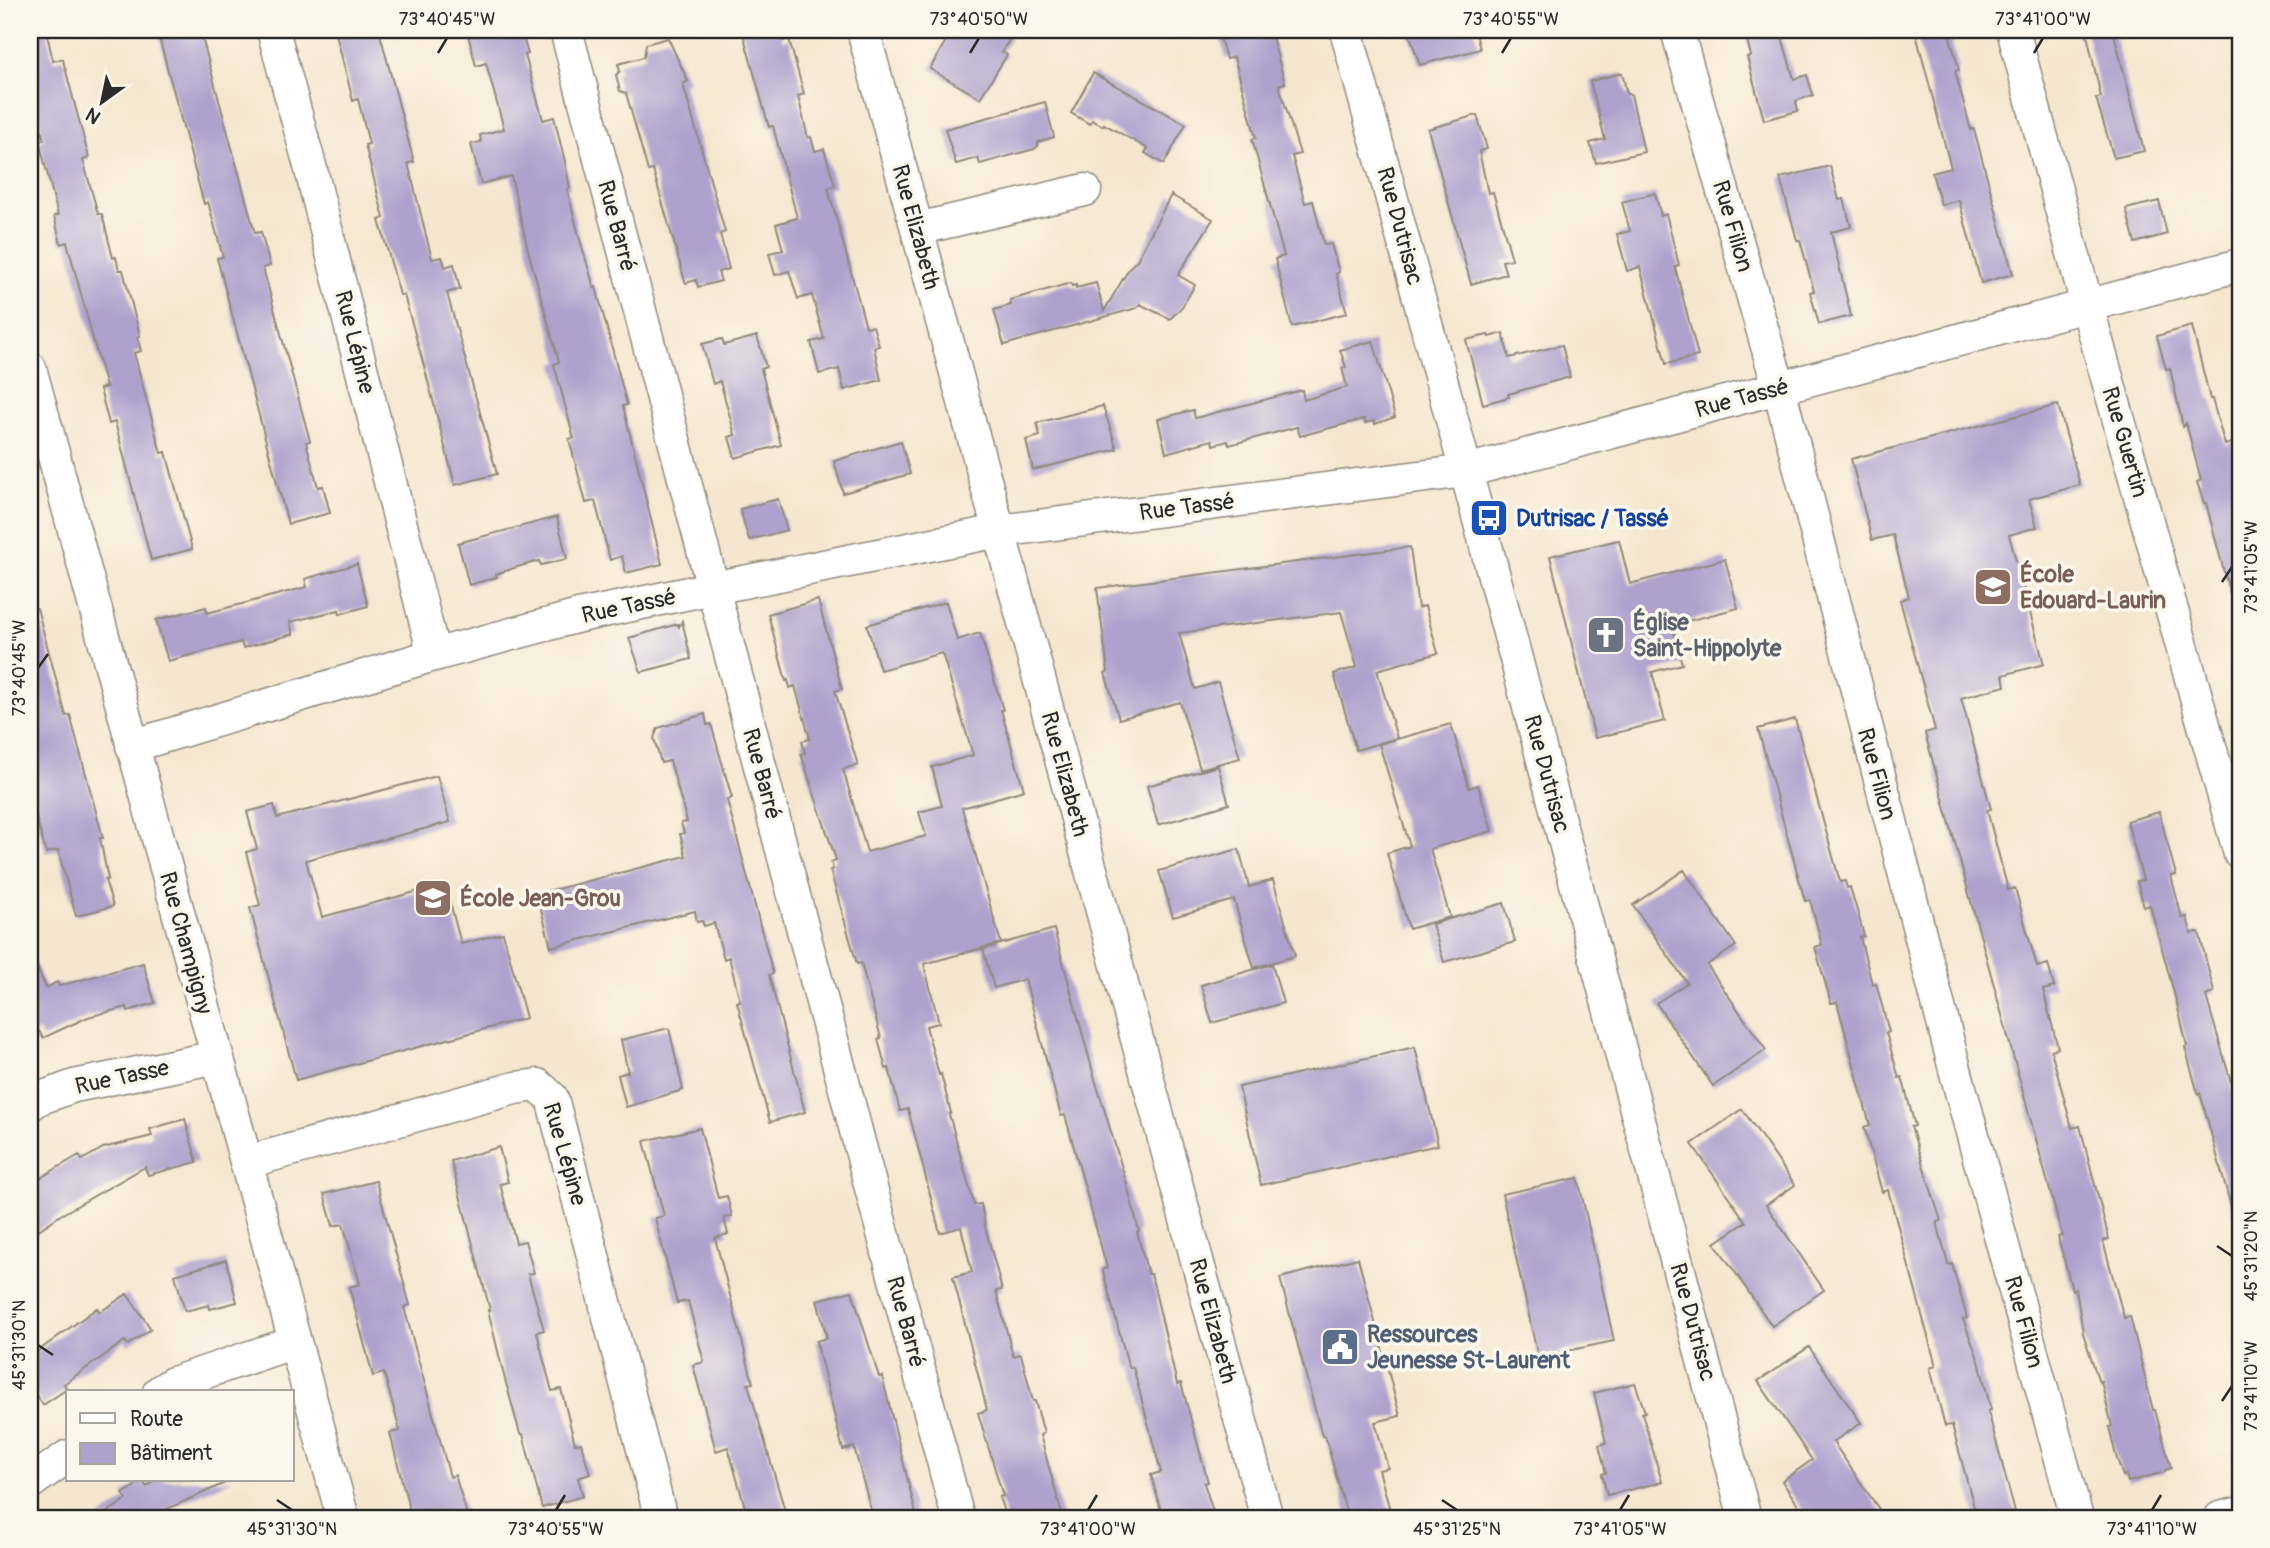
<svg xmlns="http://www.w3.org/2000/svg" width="2270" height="1548" viewBox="0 0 2270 1548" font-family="Pangolin,sans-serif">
<rect width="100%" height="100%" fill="#fbf7ec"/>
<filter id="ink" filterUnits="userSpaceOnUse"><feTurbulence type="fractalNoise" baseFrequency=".0143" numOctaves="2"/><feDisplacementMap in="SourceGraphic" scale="14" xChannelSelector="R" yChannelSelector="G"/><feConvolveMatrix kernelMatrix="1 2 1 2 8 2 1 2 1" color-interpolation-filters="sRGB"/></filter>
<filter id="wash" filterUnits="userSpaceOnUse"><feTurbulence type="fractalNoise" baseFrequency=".00686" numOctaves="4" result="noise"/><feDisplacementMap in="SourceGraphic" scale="28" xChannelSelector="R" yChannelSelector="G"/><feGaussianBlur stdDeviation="1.57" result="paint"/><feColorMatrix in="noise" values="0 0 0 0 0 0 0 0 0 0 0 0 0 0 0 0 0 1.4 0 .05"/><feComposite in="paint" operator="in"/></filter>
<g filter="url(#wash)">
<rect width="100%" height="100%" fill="#f5e7cf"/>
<g id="blocks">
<path fill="#afa0cd" d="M30 30H46L53 61 63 59V60L89 158 83 160 98 214H102L113 258 116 257 119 270H123L140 336 137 337 141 351 134 353 161 453 166 452 192 549 151 560 115 422 109 424 100 389 106 387 67 242 61 244 54 216 58 215 39 141 44 140 30 87Z
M157 30H200L255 233 261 232 270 266 263 268 310 441 306 442 318 487 323 486 330 513 288 524 217 258 223 257 208 202 204 204Z
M335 30H379L414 162 408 163 432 259 442 257 445 267 454 264 460 289 447 293 497 474 455 485 424 366 404 295H400L379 220 384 218 365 145 369 144 358 99 353 101Z
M467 30H521L528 54 525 55 543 120 554 117 565 162 570 188 567 189 579 236 594 288 596 287 627 405 623 406 662 564 626 573 622 556 610 560 595 501 586 503 569 439 574 438 573 435 554 364 559 362 528 250 511 176 481 184 471 144 481 142 480 135 504 129 486 63 476 66Z
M742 30H780L783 41 789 39 804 94 798 96 808 138 811 137 815 151 824 149 835 186 828 188 866 327 873 326 879 346 874 347 881 380 844 390 839 369 819 374 811 342 824 339 812 295 798 299 789 271 775 275 769 253 783 250 776 224 797 218 773 126 769 127Z
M952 30H1015L1002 52 1007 55 980 98 930 69Z
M1218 30H1270L1285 83 1279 85 1300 154 1292 156 1305 203 1313 201 1324 245 1331 244 1339 272 1336 274 1347 313 1292 327 1275 259 1284 256 1252 139 1256 138 1234 57 1226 59Z
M1408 30H1475L1480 49 1420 65Z
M1780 30 1794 79 1807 75 1813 95 1796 101 1798 111 1764 120 1747 57 1751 56 1747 40Z
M1915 30H1948L1959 70 1955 71 1971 130 1974 129 2013 274 1981 283 1959 200 1941 205 1932 173 1951 168Z
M2086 30H2113L2144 151 2114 158 2096 98 2101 97Z
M668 38 688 81 683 84 725 232 720 234 729 269 718 272 721 281 698 287 696 280 686 283 685 281 653 170 648 171 626 93 620 91 616 75 620 71 618 64 644 57 646 44Z
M1093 73 1186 124 1164 164 1145 153 1148 149 1104 124 1103 126 1092 120 1090 124 1071 113Z
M1622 73 1627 94H1631L1644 152 1596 163 1590 143 1605 139 1590 81Z
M1045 102 1054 137 1038 142V146L1034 149 980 164 978 158 956 164 945 129Z
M1477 115 1487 149 1479 151 1488 193 1493 192 1512 259 1502 261 1506 274 1471 284 1428 129Z
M1830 166 1839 200 1844 199 1851 227 1831 232 1851 316 1819 324 1810 292 1814 291 1800 240H1797L1780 178Z
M1655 193 1661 216 1666 214 1679 265 1675 267 1698 356 1666 364 1640 267 1627 271 1617 234 1630 231 1622 202Z
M1171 195 1213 219 1178 275 1195 285 1182 307 1170 319 1140 304 1137 308 1004 345 994 310 1011 305 1010 300 1071 283 1072 286 1076 285V288L1096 283 1104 311 1130 267 1137 260Z
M2159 201 2167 234 2135 243 2126 209Z
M2192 326 2210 399H2212L2225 445 2240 440V605L2233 606 2206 503H2204L2197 482 2201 480 2186 423 2183 427 2170 368 2166 369 2157 336Z
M1503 333 1509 358 1562 345 1570 377 1508 394 1509 397 1483 404 1466 340 1488 335 1489 337Z
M757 336 766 367 761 369 781 445 735 458 729 437 735 435 720 381 713 384 702 344 722 339 724 345Z
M1373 341 1395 417 1375 424 1374 421 1365 423 1364 419 1300 436 1297 427 1229 445 1228 441 1213 445 1212 440 1166 453 1158 419 1193 410 1195 418 1302 390 1304 400 1347 387 1342 368 1346 367 1340 350Z
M2058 405 2080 485 2029 499 2037 527 2009 535 2044 664 2003 675 2005 686 1961 698 1991 809 1987 810 2008 890 2015 888 2037 967 2048 964 2054 987 2043 990 2058 1048 2051 1050 2072 1128 2080 1126 2109 1239 2103 1241 2124 1318 2130 1316 2153 1410H2155L2171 1468 2165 1470V1472L2128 1482 2126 1475 2123 1476 2116 1456 2109 1427 2112 1426 2101 1381 2099 1382 2083 1333 2076 1289 2072 1290 2058 1237 2062 1236 2061 1231 1925 733 1935 730 1900 600 1909 597 1893 535 1872 540 1851 459Z
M1103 406 1117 449 1033 470 1026 440 1040 436 1037 423Z
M901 441 910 474 843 493 834 461Z
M778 499 787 530 749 540 740 509Z
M557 517 567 559 541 565 539 561 517 567 496 574 497 577 469 585 458 543Z
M1619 540 1630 584 1725 559 1738 608 1672 625 1682 664 1652 672 1665 721 1595 738 1550 556Z
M1410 547 1418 608 1425 606 1438 653 1377 670 1397 738 1356 750 1334 674 1357 667 1341 612 1179 633 1195 689 1218 682 1240 758 1200 769 1180 702 1119 719 1105 673 1108 672 1097 588Z
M357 564 368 606 340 614 339 610 290 622 293 634 243 648 241 642 168 661 156 620 206 607 207 613 307 587 305 579Z
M818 600 842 689 835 691 858 765 843 769 867 852 926 836 919 812 942 806 932 767 973 755 942 653 880 670 867 625 946 602 957 640 980 633 1003 710H1001L1024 790 962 808 1001 943 924 964 939 1023 926 1026 939 1075 941 1074 951 1113 949 1114 974 1205 981 1204 985 1226 1002 1290 996 1291 1003 1317 1013 1356 1021 1354 1033 1401H1035L1044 1433 1040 1435 1063 1518H1006L999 1497 1003 1496 978 1413 987 1410 953 1277 972 1272 961 1227 940 1233 908 1109 900 1111 889 1068 886 1069 878 1039 881 1038 861 963 857 964 830 870 833 869 831 862 836 860 801 754 805 753 802 741 810 739 795 686 790 688 788 680 786 681 768 614Z
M37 608 66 716 70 715 103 838H100L108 879 105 880 113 906 76 916 58 850 46 853 30 795V609Z
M682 621 691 659 641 672 629 638 678 624 679 627Z
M705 714 707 725 711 724 732 798 727 800 773 974 769 975 805 1112 770 1122 737 1002 740 1001 729 957 724 959 714 923 704 926 702 921 697 922 695 911 551 947 537 894 686 856 680 834 684 833 681 823 687 822 670 761 661 763 654 738 658 728Z
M1795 719 1840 882 1845 881 1847 888 1850 887 1858 914 1864 936 1860 937 1872 984 1876 983 1889 1032 1886 1033 1899 1078 1902 1077 1915 1126 1911 1127 1941 1221 1937 1222 1947 1261 1948 1265 1952 1264 1967 1318 1963 1319 1979 1361 1991 1410 1988 1411 2015 1512 1991 1518H1977L1952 1425 1945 1426 1930 1368 1936 1366 1888 1190 1882 1192 1864 1127 1870 1125 1837 1002 1831 1003 1815 947 1822 945 1810 900 1805 901 1758 729Z
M1451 724 1469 788 1478 785 1492 831 1430 849 1450 917 1409 929 1387 853 1410 846 1379 744Z
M1218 766 1229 804 1158 825 1147 786Z
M437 776 450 822 306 860 322 917 445 884 461 944 503 933 526 1018 296 1080 250 908 260 905 246 852 257 849 247 812 274 805 277 818Z
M2159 812 2176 875 2171 876 2182 918 2187 917 2191 933 2199 932 2214 992 2206 996 2240 1113V1213L2233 1214 2200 1093 2198 1094 2185 1047 2187 1046 2177 1004 2150 905 2144 907 2137 881 2143 880 2127 821Z
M1239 849 1249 887 1273 880 1295 956 1254 968 1234 900 1173 917 1159 871Z
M1684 870 1736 946 1707 965 1766 1050 1713 1086 1656 1003 1687 983 1633 905Z
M1504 903 1515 942 1444 962 1432 924Z
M1054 929 1094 1076 1126 1181 1139 1231 1137 1232 1148 1274H1151L1177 1384 1181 1383 1208 1482 1204 1483 1215 1518H1163L1151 1475 1161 1472 1133 1367 1130 1368 1127 1361 1103 1271V1269L1107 1268 1065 1115 1061 1116 1025 979 994 988 983 949Z
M30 951 46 988 57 982 59 986 143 963 155 1003 128 1011 127 1007 88 1017 43 1038 39 1031 30 1036Z
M1272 964 1283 1003 1212 1023 1201 985Z
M669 1028 683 1090 626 1107 618 1075 628 1072 621 1040Z
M1415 1047 1438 1145 1261 1185 1239 1087Z
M1742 1109 1795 1185 1766 1205 1824 1290 1772 1326 1715 1243 1746 1222 1692 1144Z
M185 1119 197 1162 148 1175 145 1167 59 1216 30 1236V1184L79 1155 82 1160 103 1148 152 1136 150 1129Z
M700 1128 718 1198 727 1196 732 1216 724 1218 728 1234 715 1238 753 1383 748 1384 787 1518H748L728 1447 716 1451 693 1365 704 1362 688 1301 677 1303 655 1218 664 1216 644 1141Z
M499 1147 508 1182 500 1184 516 1243 525 1241 534 1273 528 1274 544 1330 537 1332 543 1357 552 1391 561 1389 575 1444 581 1443 590 1474 578 1478 583 1496 542 1508 523 1434H520L503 1372 488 1310H490L451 1161Z
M1578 1178 1614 1341 1538 1357 1502 1194Z
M376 1181 410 1305 404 1307 450 1477 455 1475 468 1518H412L403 1485 390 1433 400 1431 384 1373 373 1376 349 1287 360 1284 343 1224 333 1226 324 1194Z
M1358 1258 1400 1416 1375 1422 1388 1468 1379 1470 1392 1518H1348L1325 1436H1322L1280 1278Z
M226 1260 237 1302 210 1309 209 1305 185 1311 175 1275Z
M852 1291 879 1377 882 1376 917 1518H873L854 1447 843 1450 816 1341 827 1338 817 1300Z
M127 1294 151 1329 128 1345 125 1341 64 1384 67 1389 43 1405 30 1386V1357L97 1308 100 1312Z
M1809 1347 1861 1423 1833 1442 1885 1518H1807L1782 1481 1812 1460 1758 1381Z
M1635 1383 1645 1412 1642 1413 1662 1482 1607 1495 1602 1474 1606 1473 1599 1445 1606 1443 1594 1393Z
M154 1480H232L165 1510 171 1518H99L127 1499 123 1494 142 1481 147 1487Z"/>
</g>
</g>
<g filter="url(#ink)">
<use href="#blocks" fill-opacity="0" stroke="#90897d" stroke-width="2"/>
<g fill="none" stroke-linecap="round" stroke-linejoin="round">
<g stroke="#90897d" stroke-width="35">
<path id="street" d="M273 30 310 166 434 655
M566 30 958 1518
M863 30 1267 1518
M1346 30 1466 471 1745 1518
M1677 30 1779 388 1956 1073 2077 1518
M2013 30 2094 331 2240 854
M917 229 1085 190
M30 368 343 1518
M132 746 434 655 579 616 713 588 999 531 1466 471 2240 265
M30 1105 38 1099 74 1086 217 1057
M247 1162 515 1088 538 1085 552 1098 661 1518
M159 1392 173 1383 295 1342
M30 1483 68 1456
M2220 1518 2240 1513"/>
</g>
<use href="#street" stroke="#fff" stroke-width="32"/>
</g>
</g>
<path fill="none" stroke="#2b2b2b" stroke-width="2.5" d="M438 53 447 38M970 53 979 38M1502 53 1511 38M2034 53 2043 38M2222 582 2232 567M38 668 48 654M2217 1246 2232 1256M38 1345 53 1355M2222 1401 2232 1386M277 1500 292 1510M1442 1500 1457 1510M556 1510 565 1495M1088 1510 1097 1495M1620 1510 1629 1495M2152 1510 2161 1495"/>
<defs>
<g id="bus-square" transform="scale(2.0125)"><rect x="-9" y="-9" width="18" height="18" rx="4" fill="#1a4fb4" stroke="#fbf7ec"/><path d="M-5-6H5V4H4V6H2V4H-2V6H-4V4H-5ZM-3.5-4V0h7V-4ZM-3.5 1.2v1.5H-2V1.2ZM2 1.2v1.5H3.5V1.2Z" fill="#fff"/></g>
<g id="school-square" transform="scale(2.0125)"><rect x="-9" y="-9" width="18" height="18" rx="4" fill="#8d6e63" stroke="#fbf7ec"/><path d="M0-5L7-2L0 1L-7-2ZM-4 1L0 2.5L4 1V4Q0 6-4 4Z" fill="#fff"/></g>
<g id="church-square" transform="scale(2.0125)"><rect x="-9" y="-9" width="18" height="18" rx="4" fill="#6b7280" stroke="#fbf7ec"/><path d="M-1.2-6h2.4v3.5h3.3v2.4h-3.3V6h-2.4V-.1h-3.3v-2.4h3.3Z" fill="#fff"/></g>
<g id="civic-square" transform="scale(2.0125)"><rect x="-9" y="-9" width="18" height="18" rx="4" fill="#5c6f8a" stroke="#fbf7ec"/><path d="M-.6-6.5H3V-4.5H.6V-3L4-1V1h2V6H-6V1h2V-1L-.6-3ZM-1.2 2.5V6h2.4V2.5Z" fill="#fff"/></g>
</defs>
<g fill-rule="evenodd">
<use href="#bus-square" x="1489" y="518"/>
<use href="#school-square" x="1993" y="587"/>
<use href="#church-square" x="1606" y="635"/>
<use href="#school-square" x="433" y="898"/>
<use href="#civic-square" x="1340" y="1347"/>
</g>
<g text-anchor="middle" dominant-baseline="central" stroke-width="7" stroke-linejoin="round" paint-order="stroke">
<g font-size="23" fill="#2b2b2b" stroke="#fbf7ec">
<text transform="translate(617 226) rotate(75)">Rue Barré</text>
<text transform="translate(1400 226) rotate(75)">Rue Dutrisac</text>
<text transform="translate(1733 226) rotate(74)">Rue Filion</text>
<text transform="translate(916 227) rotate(75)">Rue Elizabeth</text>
<text transform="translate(355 342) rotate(76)">Rue Lépine</text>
<text transform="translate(1742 398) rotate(-15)">Rue Tassé</text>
<text transform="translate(2125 442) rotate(74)">Rue Guertin</text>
<text transform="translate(1187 507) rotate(-7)">Rue Tassé</text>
<text transform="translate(629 606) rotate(-12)">Rue Tassé</text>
<text transform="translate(762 774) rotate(75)">Rue Barré</text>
<text transform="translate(1065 774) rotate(75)">Rue Elizabeth</text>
<text transform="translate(1547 774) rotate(75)">Rue Dutrisac</text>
<text transform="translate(1877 774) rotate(75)">Rue Filion</text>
<text transform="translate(186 943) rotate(75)">Rue Champigny</text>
<text transform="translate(122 1077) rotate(-12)">Rue Tasse</text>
<text transform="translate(565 1154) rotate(74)">Rue Lépine</text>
<text transform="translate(1213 1321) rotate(75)">Rue Elizabeth</text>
<text transform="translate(906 1322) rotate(75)">Rue Barré</text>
<text transform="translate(1693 1322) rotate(75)">Rue Dutrisac</text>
<text transform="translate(2024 1322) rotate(75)">Rue Filion</text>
</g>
<g font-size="23" font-weight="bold" fill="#164399" stroke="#fbf7ec" text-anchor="start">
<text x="1516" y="518">Dutrisac / Tassé</text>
</g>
<g font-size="23" font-weight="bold" fill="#785e54" stroke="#fbf7ec" text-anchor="start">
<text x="2020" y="574">École<tspan x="2020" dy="26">Edouard-Laurin</tspan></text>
<text x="460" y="898">École Jean-Grou</text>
</g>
<g font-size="23" font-weight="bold" fill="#5b616d" stroke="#fbf7ec" text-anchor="start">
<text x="1633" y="622">Église<tspan x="1633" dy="26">Saint-Hippolyte</tspan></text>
</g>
<g font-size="23" font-weight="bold" fill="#4e5e75" stroke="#fbf7ec" text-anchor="start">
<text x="1367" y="1334">Ressources<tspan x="1367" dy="26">Jeunesse St-Laurent</tspan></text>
</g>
</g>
<rect width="2270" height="1548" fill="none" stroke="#fbf7ec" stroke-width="77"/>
<rect x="66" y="1390" width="228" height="91" fill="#fbf7ec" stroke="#a8a59f" stroke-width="2"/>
<rect x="80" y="1413" width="35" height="10" fill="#ffffff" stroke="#a8a59f" stroke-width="2"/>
<text x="130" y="1426" font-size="21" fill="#2b2b2b">Route</text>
<rect x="80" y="1443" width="35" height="21" fill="#afa0cd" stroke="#a8a59f" stroke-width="2"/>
<text x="130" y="1460" font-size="21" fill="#2b2b2b">Bâtiment</text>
<g transform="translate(102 102) rotate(213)" stroke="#fbf7ec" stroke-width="5" paint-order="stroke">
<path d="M0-5L12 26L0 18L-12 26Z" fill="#2b2b2b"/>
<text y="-10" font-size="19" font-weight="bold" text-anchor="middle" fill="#2b2b2b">N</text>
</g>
<rect x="38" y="38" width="2194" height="1472" fill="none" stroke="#2b2b2b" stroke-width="2.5"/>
<g font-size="18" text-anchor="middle" fill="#2b2b2b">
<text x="447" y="25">73°40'45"W</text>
<text x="979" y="25">73°40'50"W</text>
<text x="1511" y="25">73°40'55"W</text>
<text x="2043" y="25">73°41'00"W</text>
<text transform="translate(2251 567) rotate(-90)" y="6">73°41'05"W</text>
<text transform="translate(19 668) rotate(-90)" y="6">73°40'45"W</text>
<text transform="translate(2251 1256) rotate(-90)" y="6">45°31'20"N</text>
<text transform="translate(19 1345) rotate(-90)" y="6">45°31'30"N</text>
<text transform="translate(2251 1386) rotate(-90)" y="6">73°41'10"W</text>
<text x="292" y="1535">45°31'30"N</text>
<text x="556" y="1535">73°40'55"W</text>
<text x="1088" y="1535">73°41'00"W</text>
<text x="1457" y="1535">45°31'25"N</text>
<text x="1620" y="1535">73°41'05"W</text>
<text x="2152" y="1535">73°41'10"W</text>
</g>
</svg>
